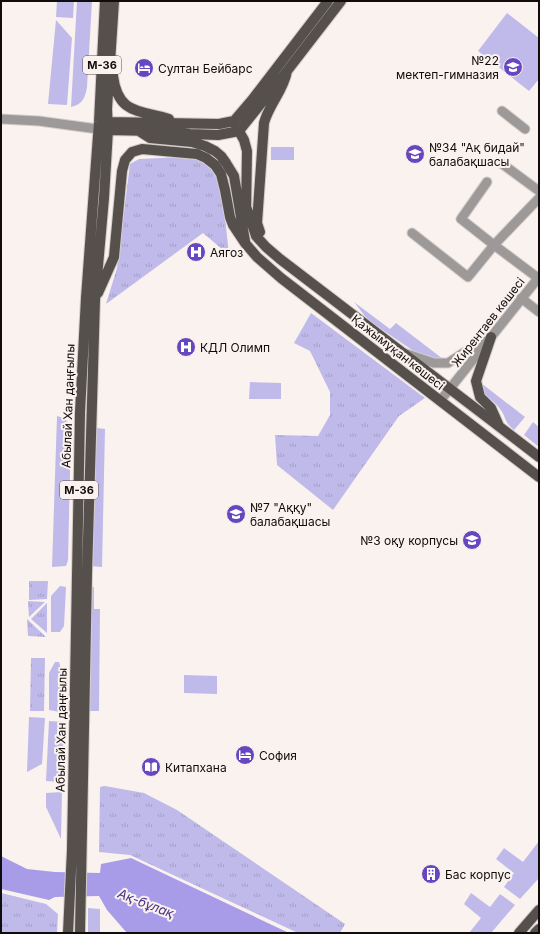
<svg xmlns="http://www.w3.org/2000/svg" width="540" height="934" viewBox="0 0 540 934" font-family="Inter,sans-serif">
<defs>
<pattern id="park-tufts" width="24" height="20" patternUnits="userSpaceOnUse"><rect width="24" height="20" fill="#c0baea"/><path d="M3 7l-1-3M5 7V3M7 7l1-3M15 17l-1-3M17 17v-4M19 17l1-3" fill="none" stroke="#a49fc7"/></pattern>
</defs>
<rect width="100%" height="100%" fill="#faf2ee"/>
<path fill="#c0baea" d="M57 1H74L73 18 56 17Z
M77 1H92L87 87C85 98 83 104 71 107Z
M507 13 539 38V79L529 91 478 51Z
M56 20 72 38 67 105 48 104Z
M271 147H294V160H271Z
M354 302 390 329 396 323 443 359 429 358 418 354 368 320Z
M250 382 281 383V399H249Z
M481 383 525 417 514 430C503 421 507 418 500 409 493 398 483 398 481 383Z
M57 416C65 418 68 421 71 429L68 560 66 566 52 567Z
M533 422 539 427V447L524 435Z
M97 428 105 429 102 567 90 566 93 431Z
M60 586 66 587 64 626 60 632H51V596Z
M94 587V609H100L99 711H89L88 588Z
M55 662H59L63 675 64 708 60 712 49 710V673Z
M184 675 217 676V694L184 693Z
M29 717 45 718 42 764 27 772Z
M49 721 64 722 62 782 46 781Z
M62 792 61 839 46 807V793Z
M539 841V878L520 899 504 887 514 873 496 859 504 848 523 862Z
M471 893 490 907 500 894 515 905 491 933H469L481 918 464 904Z
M88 908 100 909V933H88Z"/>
<path fill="url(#park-tufts)" d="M182 157 197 158 211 169 219 182 223 198 229 255 203 233 106 304 117 268 130 164 139 159Z
M311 313 425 398 399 416 333 510 277 465 275 435 318 436 330 415V392L310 351 294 343Z
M29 581H48L47 599 29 600Z
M28 601 45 602 29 617Z
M47 603V633L31 619Z
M27 619 46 637 28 636Z
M31 658H45L44 711H30Z
M105 786 144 793 177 810 345 924 340 933H298L130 855 99 852 100 787Z
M1 893 46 904 58 914 57 933H1Z"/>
<path fill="#a89ce8" d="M1 856 27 869 55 872 100 873 101 864 131 858 289 933H127L107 910 99 896 55 897 49 900 1 889Z"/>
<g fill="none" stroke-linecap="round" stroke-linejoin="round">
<g stroke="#d4cdca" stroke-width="11">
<path id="minor" d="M502 111 525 129
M1 119 39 121 105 130
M501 163 539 191
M487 182 461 219 494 245 539 198
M412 233 468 277 494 245 538 278
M521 298 539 312
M404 353 434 363H448L486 338
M440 401 539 277"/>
</g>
<g stroke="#d4cdca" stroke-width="12">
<path id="major" d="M113 76C118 115 140 110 169 119
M107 122 219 124 234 121 252 100 328 1
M236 126 244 140 247 151 246 215
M108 130 154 131 190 134 218 135 239 131
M139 131 150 138 192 142 205 146 215 151 221 156 226 163 234 176 245 241
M239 131 287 71 341 1
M247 209 256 236 266 247 280 259 539 457
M260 232 257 223 264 123C269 104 284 90 287 71
M98 293 114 257 122 171 125 160 132 152 142 149 197 154 206 158 215 165 221 174 225 190 230 217 233 225 245 243 257 257 281 278 539 477
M491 337 476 381 480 397 491 408 499 426
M68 933 72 850 80 412 86 298 99 122 105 1
M80 933 87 574 95 300 104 198 108 130 107 109 114 1
M519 933 539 910
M535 933 539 929"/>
</g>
<use href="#minor" stroke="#9d9998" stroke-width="9"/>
<use href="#major" stroke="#56504d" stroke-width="10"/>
</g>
<defs>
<g id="school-disc" transform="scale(1)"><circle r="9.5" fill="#6747bf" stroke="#faf2ee"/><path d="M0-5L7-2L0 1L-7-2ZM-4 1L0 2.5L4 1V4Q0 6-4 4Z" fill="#fff"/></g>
<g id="hotel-disc" transform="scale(1)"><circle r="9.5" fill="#6747bf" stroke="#faf2ee"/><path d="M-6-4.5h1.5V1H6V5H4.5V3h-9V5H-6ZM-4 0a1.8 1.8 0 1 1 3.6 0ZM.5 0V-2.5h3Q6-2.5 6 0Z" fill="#fff"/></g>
<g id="hospital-disc" transform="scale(1)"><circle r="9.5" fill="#6747bf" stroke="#faf2ee"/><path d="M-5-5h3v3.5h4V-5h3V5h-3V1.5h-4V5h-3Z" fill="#fff"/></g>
<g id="university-disc" transform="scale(1)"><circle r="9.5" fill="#6747bf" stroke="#faf2ee"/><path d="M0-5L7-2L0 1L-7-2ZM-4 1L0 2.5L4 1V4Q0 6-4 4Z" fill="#fff"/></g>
<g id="library-disc" transform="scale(1)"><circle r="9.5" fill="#6747bf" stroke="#faf2ee"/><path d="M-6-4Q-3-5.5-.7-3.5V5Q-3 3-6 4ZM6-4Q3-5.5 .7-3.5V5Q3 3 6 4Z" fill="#fff"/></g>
<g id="building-disc" transform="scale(1)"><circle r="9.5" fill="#6747bf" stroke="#faf2ee"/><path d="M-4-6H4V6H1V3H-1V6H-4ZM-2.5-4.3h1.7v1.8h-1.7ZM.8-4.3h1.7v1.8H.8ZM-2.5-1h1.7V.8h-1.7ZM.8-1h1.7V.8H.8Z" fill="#fff"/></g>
</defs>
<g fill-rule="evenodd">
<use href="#school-disc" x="513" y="67"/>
<use href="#hotel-disc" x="144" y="68"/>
<use href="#school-disc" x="415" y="154"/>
<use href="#hospital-disc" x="196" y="252"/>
<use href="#hospital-disc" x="186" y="347"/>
<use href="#school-disc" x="236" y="514"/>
<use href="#university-disc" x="472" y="540"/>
<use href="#hotel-disc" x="245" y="755"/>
<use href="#library-disc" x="151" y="767"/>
<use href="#building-disc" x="431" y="874"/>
</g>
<g text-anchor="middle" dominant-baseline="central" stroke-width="4" stroke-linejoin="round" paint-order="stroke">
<g fill="#faf2ee" stroke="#56514f" stroke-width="1">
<rect x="83" y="56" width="38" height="18" rx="3"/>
<rect x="60" y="481" width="38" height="18" rx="3"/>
</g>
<g font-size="11" font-weight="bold" fill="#0f0c0b">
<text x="102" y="65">M-36</text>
<text x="79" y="490">M-36</text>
</g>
<g font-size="12" fill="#0f0c0b" stroke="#faf2ee" text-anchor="start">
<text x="499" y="60" text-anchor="end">№22<tspan x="499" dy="14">мектеп-гимназия</tspan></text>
<text x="158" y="68">Султан Бейбарс</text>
<text x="429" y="147">№34 "Ақ бидай"<tspan x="429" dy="14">балабақшасы</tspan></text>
<text x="210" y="252">Аягоз</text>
<text x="200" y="347">КДЛ Олимп</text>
<text x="250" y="507">№7 "Аққу"<tspan x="250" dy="14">балабақшасы</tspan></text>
<text x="458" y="540" text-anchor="end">№3 оқу корпусы</text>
<text x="259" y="755">София</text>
<text x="165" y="767">Китапхана</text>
<text x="445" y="874">Бас корпус</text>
</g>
<g font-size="12" fill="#0f0c0b" stroke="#faf2ee">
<text transform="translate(488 322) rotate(-52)">Жирентаев көшесі</text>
<text transform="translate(398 352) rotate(38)">Қажымұқан көшесі</text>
<text transform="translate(68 406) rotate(-88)">Абылай Хан даңғылы</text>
<text transform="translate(61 730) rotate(-89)">Абылай Хан даңғылы</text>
</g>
<g font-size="13" font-style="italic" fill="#483088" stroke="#faf2ee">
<text transform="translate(146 903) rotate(21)">Ақ-бұлақ</text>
</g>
</g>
<rect width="540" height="934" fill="none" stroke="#0f0c0b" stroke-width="4"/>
</svg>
